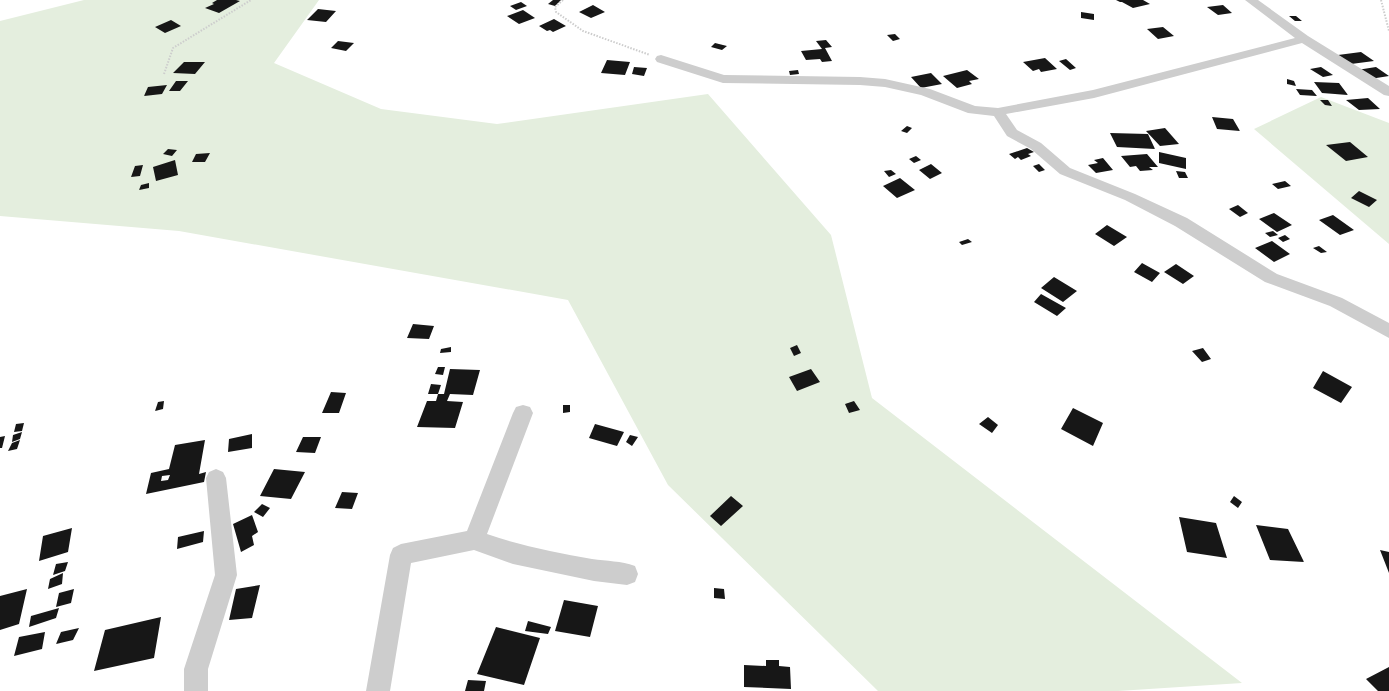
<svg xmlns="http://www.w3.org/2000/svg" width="1389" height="691" viewBox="0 0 1389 691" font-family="'Roboto Condensed',sans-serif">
<rect width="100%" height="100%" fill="#fff"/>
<path fill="#e4eede" d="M84 0H319L274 63 381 109 497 124 708 94 831 235 872 398 1242 683 1118 691H878L668 485 568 300 179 231 0 216V21Z
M1321 97 1389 123V244L1254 129Z"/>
<path fill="#171717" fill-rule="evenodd" d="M217 0H236L240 1 219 13 205 8 214 4 212 3Z
M553 0H561L555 6 548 4Z
M1116 0H1143L1150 4 1133 8 1122 2H1120Z
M521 2 527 6 516 10 510 6Z
M593 5 605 12 591 18 579 12Z
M1223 5 1232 13 1218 15 1207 7Z
M318 9 336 11 326 22 307 20Z
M523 10 535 18 519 24 507 16Z
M1081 12 1094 14V20L1081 18Z
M1289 16H1296L1302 21H1295Z
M554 19 566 26 553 32 550 30 547 31 539 26Z
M171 20 181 26 165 33 155 27Z
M1163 27 1174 36 1158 39 1147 29Z
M895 34 900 39 893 41 887 35Z
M826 40 832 47 825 48 832 61 822 62 820 59 806 60 801 51 822 49 816 41Z
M338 41 354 43 346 51 331 48Z
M715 43 727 46 722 50 711 47Z
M1361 52 1374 61 1351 64 1338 55Z
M1045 58 1057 69 1041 72 1039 69 1033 71 1023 62Z
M1066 59 1076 68 1070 70 1059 61Z
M607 60 630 62 625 75 601 73Z
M184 62H205L195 74 173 73Z
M634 67 647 68 644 76 632 74Z
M1321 67 1333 75 1323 77 1310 69Z
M1376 67 1389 76 1370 79 1357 70Z
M798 70 799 74 790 75 789 71Z
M967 70 979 79 969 81 972 84 957 88 943 76Z
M931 73 942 84 921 88 911 77Z
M1287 79 1294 81 1296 86 1287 84Z
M176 81H188L180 91H169Z
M1314 82 1339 83 1348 95 1322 93Z
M167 85 162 94 144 96 148 87Z
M1296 89 1312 90 1317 96 1300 95Z
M1368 98 1380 109 1359 110 1346 100Z
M1320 100H1328L1332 106 1325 105Z
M1212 117 1233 119 1240 131 1217 129Z
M907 126 912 128 907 133 901 131Z
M1165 128 1179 144 1160 146 1146 131Z
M1110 133 1148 134 1155 149 1117 147Z
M1350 142 1368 157 1346 161 1326 145Z
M1027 148 1034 152 1028 154 1031 156 1021 160 1018 157 1015 159 1009 154Z
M168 149 177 150 172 156 163 154Z
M1159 152 1186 158V169L1159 163Z
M210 153 205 162H192L196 154Z
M1147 154 1158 167H1149L1153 170 1140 171 1136 166 1130 167 1121 156Z
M916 156 921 160 914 163 909 159Z
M1103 158 1113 170 1096 173 1088 165 1098 163 1094 160Z
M175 160 178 175 156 181 153 167Z
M931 164 942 173 930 179 919 170Z
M1039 164 1045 170 1039 172 1033 166Z
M143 165 140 176 131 177 135 166Z
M891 170 896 174 889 177 884 171Z
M1176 171 1185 172 1188 178H1179Z
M900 178 915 190 897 198 883 186Z
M1285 181 1291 186 1278 189 1272 184Z
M149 183V188L139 190 141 185Z
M1359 191 1377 200 1369 207 1351 198Z
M1238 205 1248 213 1240 217 1229 209Z
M1274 213 1292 225 1277 232 1259 219Z
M1333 215 1354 230 1340 235 1319 220Z
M1107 225 1127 237 1114 246 1095 234Z
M1273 231 1278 235 1270 237 1265 233Z
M1285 235 1290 239 1283 242 1278 238Z
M968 239 972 242 962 245 959 242Z
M1272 241 1290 254 1274 262 1255 248Z
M1319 246 1327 252 1321 253 1313 248Z
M1142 263 1160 273 1152 282 1134 272Z
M1176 264 1194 276 1183 284 1164 272Z
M1054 277 1077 291 1063 302 1041 288Z
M1041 294 1066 308 1057 316 1034 302Z
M413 324 434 326 429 339 407 338Z
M797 345 801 353 794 356 790 348Z
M451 347V352L440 353 441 349Z
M1203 348 1211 359 1202 362 1192 351Z
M438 367H445L443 375 435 374Z
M450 369 480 370 473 395 450 394 447 401 463 402 455 428 417 427 427 401H436L438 394H444Z
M811 369 820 382 797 391 789 377Z
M1323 371 1352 387 1341 403 1313 388Z
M431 384 441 385 438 394H428Z
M331 392 346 393 339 413H322Z
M164 401 163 409 155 411 158 402Z
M854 401 860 410 849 413 845 404Z
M563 405H570V412L563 413Z
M1073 408 1103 423 1093 446 1061 429Z
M988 417 998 425 992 433 979 424Z
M24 423 22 431 14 432 16 424Z
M595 424 624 432 617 446 589 438Z
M22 432 20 439 12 442 13 435Z
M252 434V448L228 452 229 439Z
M630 435 638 437 632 446 626 442Z
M5 436 2 448H0V437Z
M303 437H321L315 453 296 452Z
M20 440 17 449 8 451 12 443Z
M205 440 199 474 206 472 204 482 146 494 151 473 169 469 175 445ZM170 475 168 480 161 481 162 476Z
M274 469 305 472 291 499 260 496Z
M342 492 358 493 352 509 335 508Z
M731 496 743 506 721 526 710 516Z
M1234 496 1242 502 1238 508 1230 502Z
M262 504 270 508 263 517 254 512Z
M252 515 258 532 252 536 254 545 241 552 233 524Z
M1179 517 1216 523 1227 558 1187 552Z
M1256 525 1288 529 1304 562 1270 560Z
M72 528 68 552 39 561 43 536Z
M204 531 203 542 177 549 178 537Z
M1380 550 1389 552V573Z
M68 562 65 571 53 575 56 564Z
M63 573 62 584 48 589 50 579Z
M260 585 252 618 229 620 236 589Z
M714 588 724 589 725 599 714 598Z
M27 589 19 624 0 630V596Z
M74 589 71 603 56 607 59 593Z
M564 600 598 606 590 637 555 631Z
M59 608 56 618 29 627 31 616Z
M161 617 154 658 94 671 105 630Z
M528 621 551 627 548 634 525 631Z
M496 627 540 638 524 685 477 674Z
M79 628 73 640 56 644 61 632Z
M45 632 42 649 14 656 19 637Z
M766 660H779V666L790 667 791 689 744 687V665L766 666Z
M1389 667V691H1378L1366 679Z
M468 680 486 681 484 691H465Z"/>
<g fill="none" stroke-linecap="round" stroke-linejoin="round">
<path stroke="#cdcdcd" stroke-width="2" stroke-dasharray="1.5 1.5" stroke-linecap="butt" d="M563 0 555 7 556 12 583 31 650 55
M1381 0 1389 31
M164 74 173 48 251 0"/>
<path fill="#cdcdcd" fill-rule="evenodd" d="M1245 0H1258L1308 36 1389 86V96L1384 95 1302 43 1094 98 1006 114 1017 130 1041 143 1070 168 1135 194 1187 218 1277 274 1342 298 1389 323V338L1330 306 1265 282 1175 226 1125 200 1060 174 1031 149 1007 136 994 116 968 113 921 95 885 87 860 85 723 83 657 62 655 59 657 56 661 55 724 75 860 77 885 79 930 89 975 106 998 108 1093 90 1295 38Z
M523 405 530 407 533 413 487 534C521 546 557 553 592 559 607 561 621 561 635 566L638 574 635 582 627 585 594 581 513 564 474 550 411 563 390 691H366L390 555 393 548 401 544 467 531 513 413 516 407Z
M216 469 223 472 226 478 237 575 208 669V691H184V669L215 575 206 478 209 472Z"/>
</g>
</svg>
